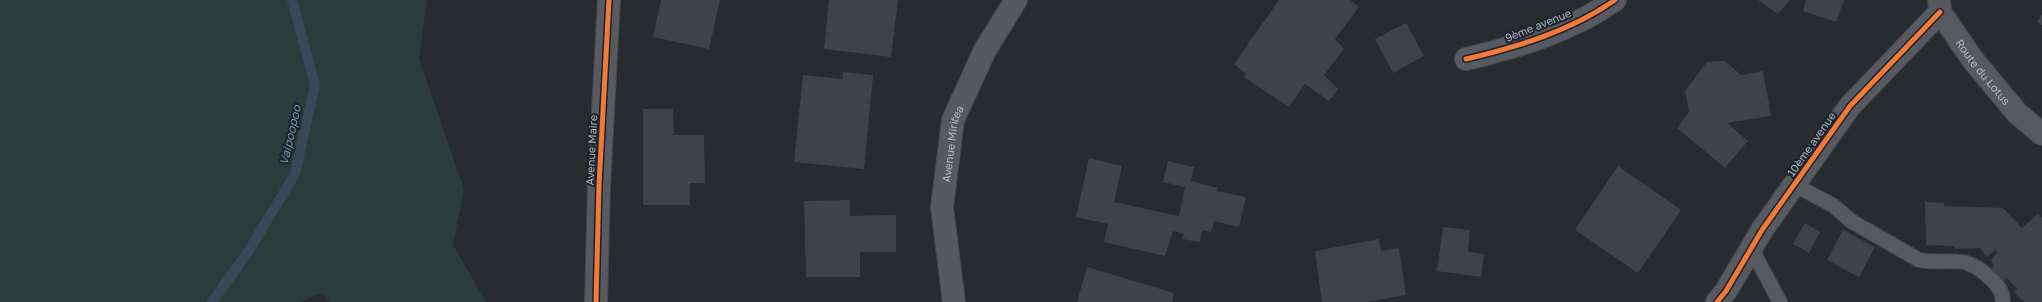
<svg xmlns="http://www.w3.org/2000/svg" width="2042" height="302" viewBox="0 0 2042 302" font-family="'Golos Text',sans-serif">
<rect width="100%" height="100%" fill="#272c31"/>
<path fill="#2b3c3b" d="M0 0H427L419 59 464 189 453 245 486 302H329L322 293 300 302H0Z"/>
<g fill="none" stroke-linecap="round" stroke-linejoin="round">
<path stroke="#394758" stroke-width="10" d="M212 302 248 252 295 174 315 85 292 0"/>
</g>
<path fill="#3f4348" d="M661 0H720L709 49 653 37Z
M829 0H898L891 57 824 49Z
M1279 0H1350L1359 7 1335 39 1344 49 1324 75 1338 89 1329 101 1305 84 1289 107 1244 77 1246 74 1234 64Z
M1758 0H1790L1778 14Z
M1806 0H1844L1836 22 1803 11Z
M2042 14V25L2037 22Z
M1406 23 1424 56 1393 73 1375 39Z
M1725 61 1741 75 1763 71 1771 116 1727 123 1748 141 1725 168 1677 128 1689 112 1685 91 1707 62Z
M843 72 873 75 864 169 794 162 803 75 842 79Z
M643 109H673L674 135H704L705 183H690V205H643Z
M1089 158 1122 166 1114 202 1179 216 1185 187 1163 182 1168 161 1194 167 1191 181 1218 188 1217 191 1246 197 1239 227 1214 221 1211 232 1202 230 1200 242 1182 239 1184 234 1173 231 1165 256 1104 242 1108 224 1076 217Z
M1618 166 1681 210 1638 273 1575 230Z
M850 200V216L896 215V252H860V277H806L804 201Z
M1925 202 1944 203V206L2003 208 2022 228 2038 214 2042 218V302H2024L2014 292 2017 289 2007 278 2003 282 1990 270 1994 266 1991 260 1998 252 1995 250 1987 257 1980 248 1955 249V246L1926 245Z
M1805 223 1820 232 1809 253 1793 244Z
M1443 227 1470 230 1468 252 1484 254 1481 277 1437 271Z
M1843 230 1875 247 1859 277 1827 260Z
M1379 239 1381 251 1399 248 1406 295 1367 302H1322L1315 251Z
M1087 267 1174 293 1172 302H1077Z"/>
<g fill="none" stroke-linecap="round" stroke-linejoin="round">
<g stroke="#44484c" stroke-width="16">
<path id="service" d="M1795 185 1834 206 1851 221 1919 260C1951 266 1962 251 1991 279 1998 285 2003 292 2003 302
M1751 248 1780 302"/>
</g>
<g stroke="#44484c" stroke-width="24">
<g id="minor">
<path id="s1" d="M1939 0 1940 12 1973 60 2017 113 2042 134"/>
<path d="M1466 59C1517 47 1571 31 1615 0"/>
<path d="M596 302 599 185 609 0"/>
<path d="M1717 302 1726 291 1762 230 1850 106 1940 12"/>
</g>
</g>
<g stroke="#44484c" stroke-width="24">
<g id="secondary">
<path id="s2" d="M954 302 942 207 953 120 985 50 1016 0"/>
</g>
</g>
<use href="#service" stroke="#575a60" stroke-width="14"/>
<use href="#minor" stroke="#575a60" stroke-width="22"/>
<use href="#secondary" stroke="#56595e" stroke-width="22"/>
<g stroke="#1c232b" stroke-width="8">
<path id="cycleway" d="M1466 59C1517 47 1571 31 1615 0
M596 302 599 185 609 0
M1717 302 1726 291 1762 230 1850 106 1940 12"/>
</g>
<use href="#cycleway" stroke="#f17a3a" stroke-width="5"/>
</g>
<g text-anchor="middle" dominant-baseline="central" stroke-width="4" stroke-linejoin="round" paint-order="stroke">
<g font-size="11" fill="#b1b8c2" stroke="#1c232b">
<text transform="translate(1538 25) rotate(-22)">9ème avenue</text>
<text stroke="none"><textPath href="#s1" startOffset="86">Route du Lotus</textPath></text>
<text stroke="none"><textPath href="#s2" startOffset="160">Avenue Miritea</textPath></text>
<text transform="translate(1811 144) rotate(-55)">10ème avenue</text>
<text transform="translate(591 150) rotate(-87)">Avenue Maire</text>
</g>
<g font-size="12" font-style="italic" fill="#7d90a7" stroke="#1c232b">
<text transform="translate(290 135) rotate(-77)">Vaipoopoo</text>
</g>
</g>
</svg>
